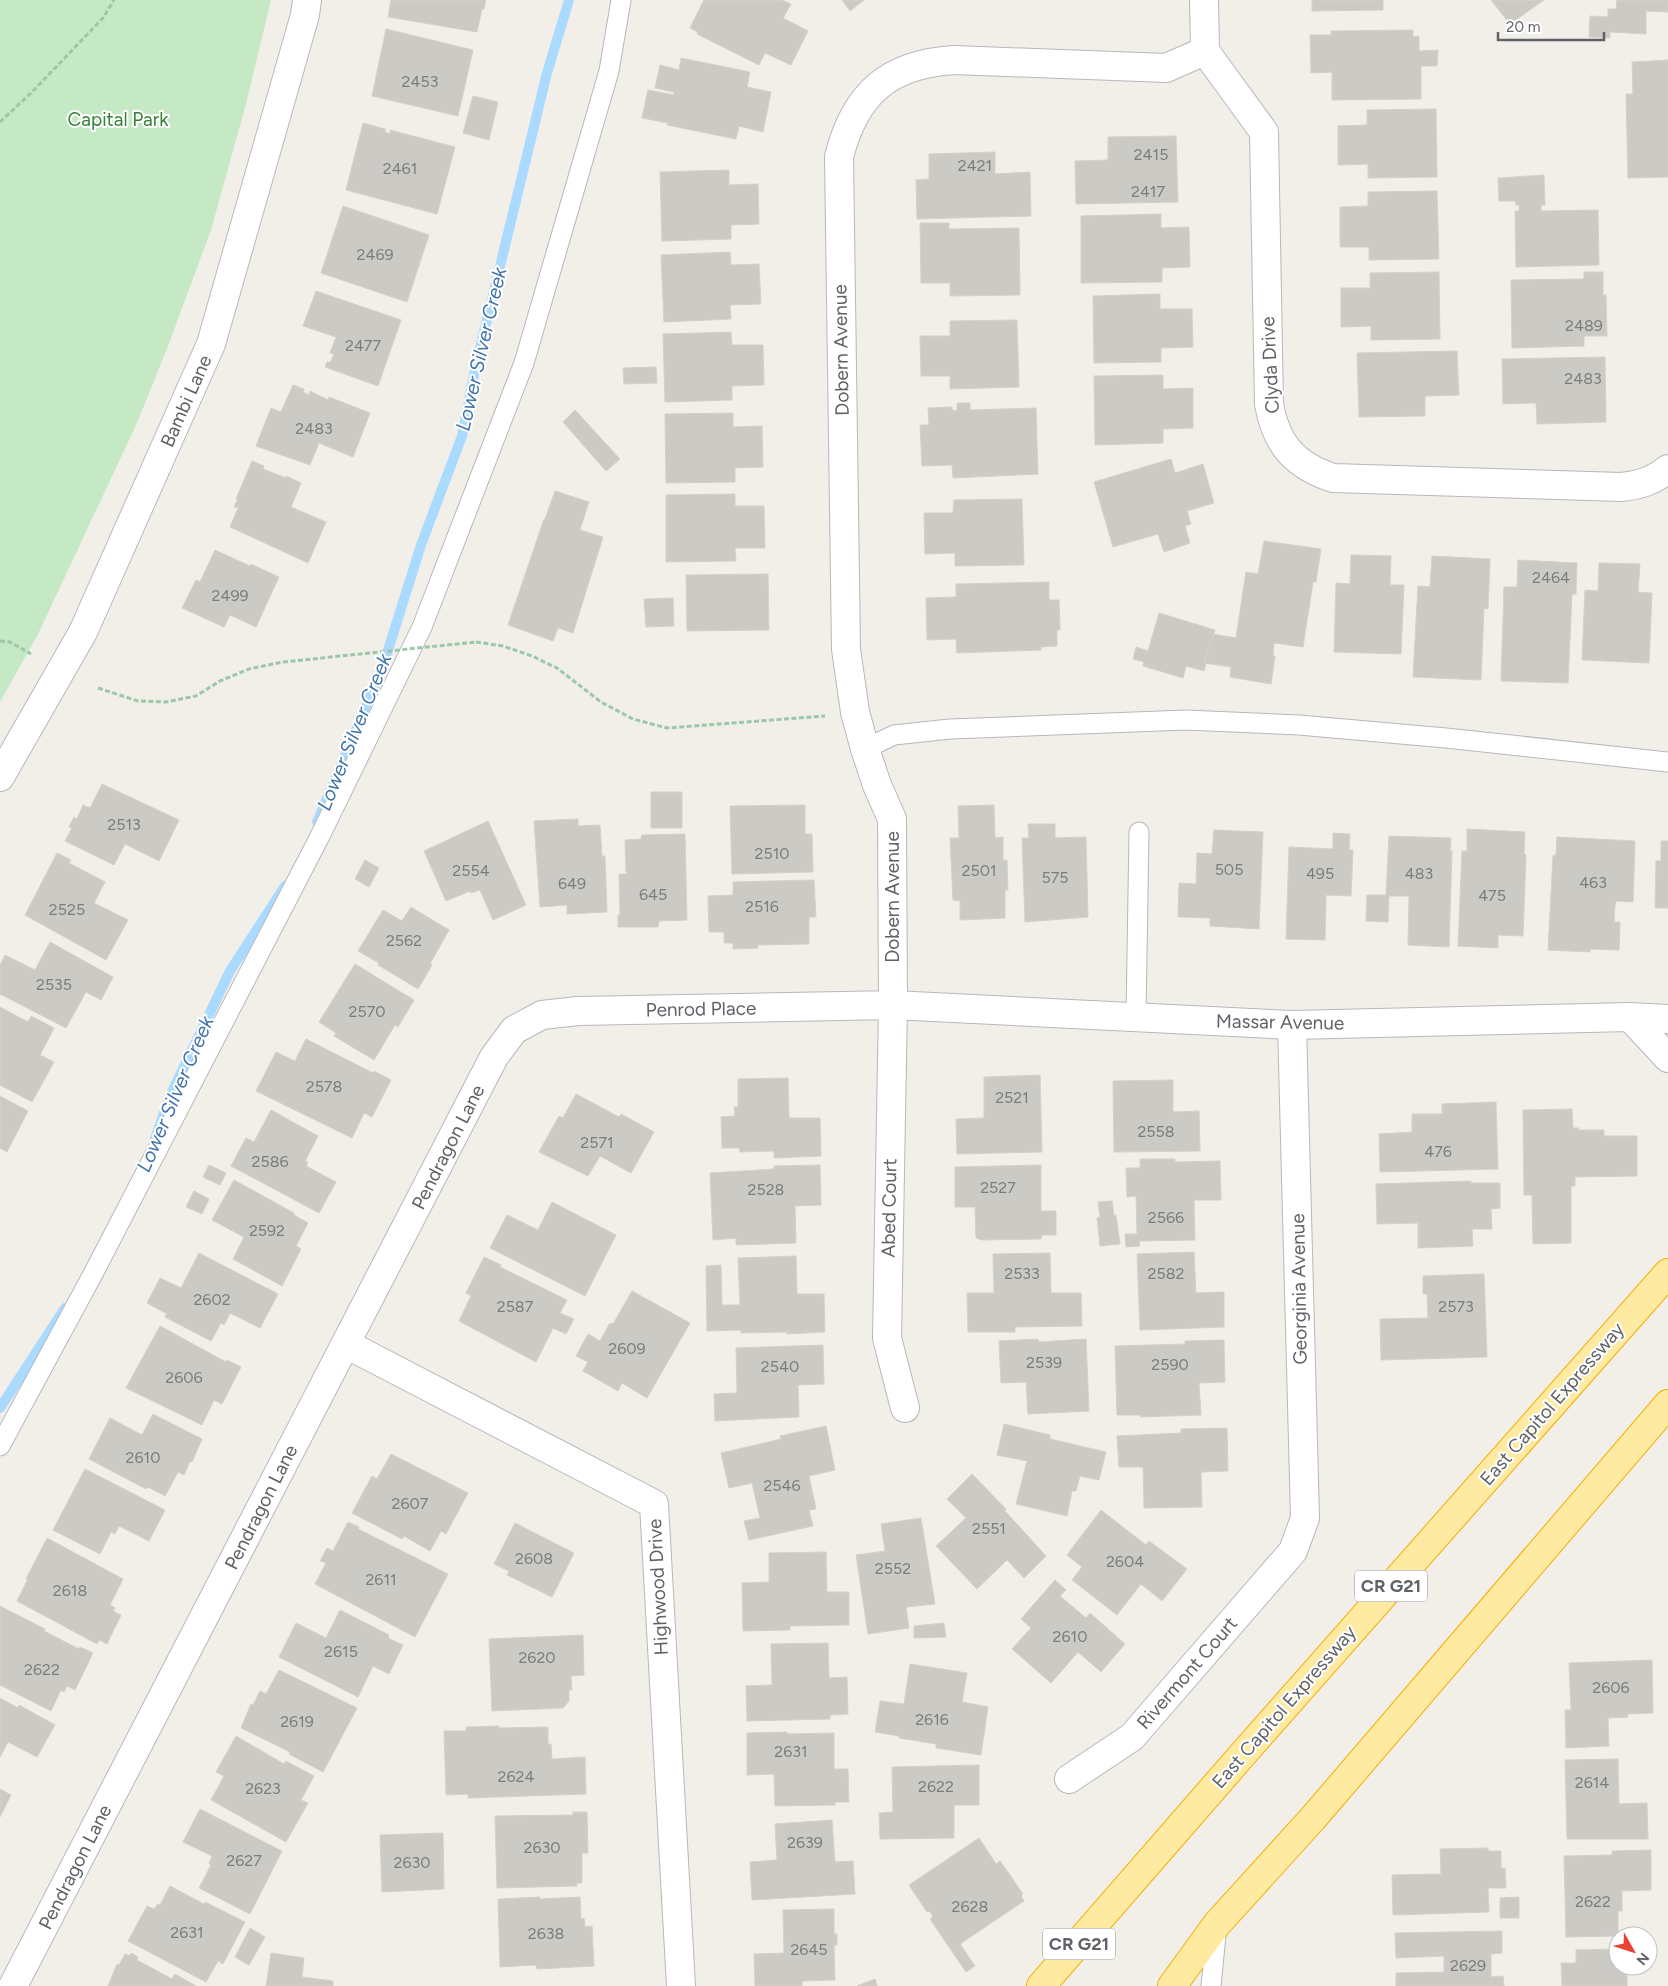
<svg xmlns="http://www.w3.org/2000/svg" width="1668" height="1986" viewBox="0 0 1668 1986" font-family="Figtree,sans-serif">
<rect width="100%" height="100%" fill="#f1efe8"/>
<path fill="#c5e8c5" d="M0 0H271L246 104 211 230 168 346 137 423 38 634 0 702Z"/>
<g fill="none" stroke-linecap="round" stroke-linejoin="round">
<path stroke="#aadaff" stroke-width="10" d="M317 822 383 666 421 545 462 436 476 365 547 73 569 0
M155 1139 170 1096 230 971 285 886
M0 1408 65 1308"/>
</g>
<path fill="#cccac5" stroke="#d6d1c6" d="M391 0H486L484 9H482L477 32 388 17Z
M704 0H782L791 4 783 18 808 31 791 65 765 53 759 65 697 34 698 32 690 28Z
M842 0H864L850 11Z
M1312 0H1383V10L1312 11Z
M1491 0H1544L1510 24Z
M1617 0H1668V12L1646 11V34L1610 32V38L1589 37 1590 16 1608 17V9H1616Z
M386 29 473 50 458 116 372 96Z
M1413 30V37L1419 36V51L1438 50 1437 66H1421V99L1332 100V72L1311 73 1310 35H1331V31Z
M681 58 750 72 747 87 771 92 763 132 739 126 736 139 667 125 668 123 642 118 648 90 674 95V92L655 88 660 65 679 70Z
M1668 60V177L1628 178 1626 94H1633L1632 62Z
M473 96 498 102 489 140 463 133Z
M1436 109 1437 177 1368 178V164L1338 165V126L1367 125V110Z
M363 123 385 129V132L390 134V130L455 147 437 214 346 190Z
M1176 136 1178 202 1076 204 1075 161 1108 160V137Z
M995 152V174L1030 172 1031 216 917 219 916 180 929 179V154Z
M729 170V185L758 184 759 224 731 225V239L662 241 660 172Z
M1544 175 1545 205H1541V211L1598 210 1599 265 1516 267 1515 211H1519V205H1516L1515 201H1499L1498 178Z
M1437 191 1439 259 1369 260V247H1340V207L1368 206V192Z
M343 206 429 235 407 302 321 273Z
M1161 214V228L1189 227 1190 267 1162 268V282L1081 283V216Z
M920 223H949V229L1019 228 1020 295 950 296V283H921Z
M730 252 731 265 759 264 761 304 730 305 731 319 664 322 661 255Z
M1439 272 1440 339 1371 340V326L1341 327V288H1370V273Z
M1584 272H1603V295H1606L1607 336H1584V346L1512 348 1511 280 1584 279Z
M316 291 401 320 378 386 325 367 327 362 330 363 334 354 330 353 336 337 303 326Z
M1160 294V309H1192L1193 347 1161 348V362L1094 363 1093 296Z
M1017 320 1019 387 950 389V376H921L920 336H950V321Z
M731 332 732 345H763L764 385 732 386V400L665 402 663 334Z
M1457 351 1459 395 1425 396V416L1359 417 1357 353Z
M1605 357 1606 422 1537 424 1536 403 1503 404 1502 359Z
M656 367 657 383 624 384 623 368Z
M1163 375V389L1193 388V428L1163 429V443L1095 445 1094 376Z
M293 385 304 389 303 392 309 395 310 391 328 400 329 397 370 413 353 457 319 443 310 465 256 446 271 408 281 412Z
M957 403H970V410L1036 408 1038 474 953 478 952 465 922 466 920 425H929L928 408 952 407V410L957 411Z
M575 410 620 459 606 471 563 422Z
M733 413V427L762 426 763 467 735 468V482L666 483 665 414Z
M1171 459 1175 473 1203 464 1214 503 1187 511 1191 524 1185 526 1190 543 1164 552 1158 534 1113 547 1094 482Z
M252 461 264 466 263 469 286 478V476L301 483 291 507 326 522 308 563 230 527 238 508 234 507 238 499H236Z
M555 491 589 502 580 530 603 537 573 633 558 628 553 641 508 625 544 519H545Z
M735 494V506H764L765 548H735L736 561 666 562V495Z
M1022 499 1024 565 955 566V553L925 554 924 513H953L954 500Z
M1264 541 1321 549 1316 582H1313L1303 647 1274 643 1273 656H1275L1271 684 1230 677 1231 667 1204 663 1213 634 1236 638 1246 572 1258 574Z
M215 550 250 566 251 564 279 577 256 627 230 615 224 627 182 608 196 580 200 582Z
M1351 555 1391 556 1390 585H1404L1401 654 1334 652 1336 583 1350 584Z
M1432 556 1490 559 1488 609 1484 608 1481 680 1413 677 1418 586 1430 587Z
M1518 560 1577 563 1576 594H1572L1568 683 1501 681 1504 587H1517Z
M1599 563 1640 564 1638 592 1652 593 1649 663 1582 660 1585 590 1598 591Z
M768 574 769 630 687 631 686 575Z
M1049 582V600H1059L1060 630H1057V646L1041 647V650L957 653 956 639 927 640 926 598 956 597V584Z
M673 598 674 626 646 627 644 599Z
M1159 613 1215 630 1204 663H1206L1204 671 1186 666 1183 678 1143 666 1144 662 1133 659 1136 647 1148 651Z
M102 784 179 820 159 861 125 844 114 865 65 841 72 828 69 827 74 817 77 819 83 805 90 808Z
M651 792H682V828H651Z
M805 805V834H812L813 872 732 874 730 806Z
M994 805 995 838 1003 837V860H1007L1008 890H1005V918L960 920V901L953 900 950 838H959L958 806Z
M578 819V826L600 825 602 856H605L607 912 567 914V905L540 907 534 821Z
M488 821 526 905 493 920 480 890 471 893 470 891 446 901 424 851Z
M1028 824H1055V838L1086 837 1088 917 1025 922 1022 838H1029Z
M1467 829 1525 832 1524 854 1526 855 1523 936 1498 935V948L1458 946 1462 851H1467Z
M1214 830 1263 832 1259 929 1210 926V918L1178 917 1179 883 1196 884 1197 853 1212 854Z
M1333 833 1350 834 1349 850H1353L1351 896 1326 895 1325 940 1286 939 1289 847 1333 849Z
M685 834 687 920 659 921 658 927H618V915H620L619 874H627L626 871 625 840 641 839 642 835Z
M1389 836 1451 838 1450 851H1452L1449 947 1408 945 1409 896H1389L1388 922 1366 921 1367 895H1386Z
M1557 837 1635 841 1633 902 1616 901 1615 905 1614 922H1620L1619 950 1590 949V952L1548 950 1553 856 1556 855Z
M1661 841H1668V908H1655L1656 861H1661Z
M57 853 71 860 69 863 105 882 94 903 128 920 106 960 25 915Z
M365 860 379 868 369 887 355 879Z
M814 880 816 917H809V944L758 945V948L733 949V943H724V932H709L708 896 733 895V882Z
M411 907 449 930 430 964 432 965 418 989 378 965 379 963 358 951 383 910 402 921Z
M50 942 113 977 101 1000 86 992 66 1028 0 994V965L5 955 35 970Z
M355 964 414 1000 398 1027 395 1025 374 1060 334 1036 336 1033 319 1022Z
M0 1007 28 1022 31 1016 54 1028 40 1055 54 1062 32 1102 0 1085Z
M306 1039 373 1073 374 1071 391 1080 372 1117 364 1113 352 1138 256 1091 276 1052 295 1061Z
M1040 1075 1042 1152 957 1154 956 1119 984 1118V1077Z
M788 1078 789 1118H820L821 1156 774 1158V1151L740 1152 739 1148H722L721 1117 735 1116 734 1107H738V1079Z
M1173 1080V1112L1199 1111 1200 1151 1114 1152 1113 1081Z
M576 1094 619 1117 621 1114 654 1132 631 1173 600 1156 588 1176 539 1152 559 1116 563 1118Z
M0 1096 28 1111 7 1152 0 1148Z
M1496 1102 1498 1169 1380 1172 1379 1134 1412 1132V1114H1442V1104Z
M1572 1109 1573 1128H1579L1578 1130H1604V1136H1637V1176L1575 1177V1186H1571V1243L1533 1244 1532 1195H1524L1523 1110Z
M271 1110 318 1136 305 1161 308 1162 306 1166 336 1182 319 1213 231 1166 246 1138 254 1142Z
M1140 1159H1175V1162L1220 1161 1221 1200H1194L1195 1240 1139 1241 1140 1246 1126 1247 1125 1234H1137L1136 1196 1127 1197 1126 1168H1140Z
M209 1165 226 1173 220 1185 203 1177Z
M820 1165 821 1205 795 1206 796 1243 736 1245V1238L713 1240 710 1173 774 1169V1166Z
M1041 1165V1211H1056V1235H1042L1041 1239 982 1240 976 1238 975 1207H955V1167Z
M234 1180 294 1213V1215L308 1223 296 1246 301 1249 282 1286 233 1259 244 1237 212 1220Z
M1471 1181V1183H1500V1208L1491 1209 1492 1229H1472L1473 1246 1418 1248V1223L1377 1224 1376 1184Z
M194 1191 209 1199 202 1214 186 1207Z
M1112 1201 1114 1216 1116 1215 1120 1244 1100 1246 1097 1218 1100 1217 1098 1202Z
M552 1202 616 1235 585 1296 490 1248 507 1215 538 1230Z
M1194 1252 1196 1293 1224 1292V1327L1140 1330 1137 1254Z
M199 1253 278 1294 260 1328 230 1313 224 1325 221 1323 211 1341 165 1317 167 1314 147 1303 160 1278 181 1288Z
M1050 1253 1051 1293H1081L1082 1326 1015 1327V1332H968L967 1293H994L993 1254Z
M796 1256 797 1294H824L825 1332 787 1334V1332L741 1333V1330L707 1331 706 1266 721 1265 722 1305H740L738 1258Z
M484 1257 501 1265 500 1267 567 1300 560 1313 574 1319 566 1334 553 1328 536 1362 459 1321 471 1296 466 1293Z
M1484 1274 1487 1357 1381 1360 1380 1319 1428 1318 1427 1294H1423V1276Z
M632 1291 690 1323 647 1398 622 1383 618 1391 583 1371 588 1362 576 1356 588 1334 600 1341 610 1323 613 1324Z
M160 1326 226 1362 227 1360 241 1367 222 1404 214 1400 202 1425 126 1388Z
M1038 1339 1039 1342 1086 1339 1089 1411 1028 1414 1026 1382 1001 1383 999 1341Z
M1224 1340 1225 1382 1199 1383 1201 1415 1140 1417V1415H1117L1115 1346 1185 1344V1341Z
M823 1345 824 1384 798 1385 799 1417 715 1421 714 1394 737 1393 736 1348Z
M153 1414 202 1439 192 1462 190 1461 184 1475 178 1472 165 1496 148 1487 146 1489 89 1459 110 1418 142 1435Z
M1004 1424 1050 1435V1439L1106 1452 1099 1480 1080 1476 1076 1491H1072L1067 1516 1016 1504 1027 1461 997 1455Z
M826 1426 835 1470 809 1476 816 1509 809 1510 813 1526 749 1540 744 1521 760 1518 752 1483 729 1488 721 1453 781 1439 780 1436Z
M1227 1428 1228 1471 1201 1472 1202 1507 1144 1508 1143 1467H1119L1117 1436 1181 1433V1429Z
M391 1454 468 1493 446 1534 441 1531 430 1551 404 1536 402 1539 352 1513 372 1476 377 1479Z
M85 1469 165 1510 149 1541 119 1526 115 1534 111 1532 100 1554 53 1530Z
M972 1474 1006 1509 1005 1511 1046 1556 1024 1578 1007 1560 977 1589 936 1546 966 1518 947 1499Z
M1101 1510 1146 1545 1149 1541 1187 1569 1162 1601 1141 1584 1117 1615 1072 1580 1082 1567 1067 1555Z
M921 1518 935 1604 906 1607 909 1628 868 1634 856 1555 885 1551 881 1524Z
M348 1522 359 1527 358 1529 448 1574 415 1637 315 1584 326 1563 320 1561 327 1548 333 1551Z
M515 1523 574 1553 552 1597 507 1575 509 1571 494 1564Z
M47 1538 123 1579 110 1605 115 1608 113 1611 121 1615 107 1644 99 1640 97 1644 17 1601 28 1579H26Z
M826 1552 827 1592H849V1625L790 1626V1630L743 1631 742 1583 769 1582V1553Z
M1055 1580 1066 1590 1060 1596 1086 1618 1090 1613 1125 1644 1101 1672 1078 1652 1051 1683 1012 1649 1031 1628 1021 1619Z
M0 1606 45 1629 44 1631 79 1649 80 1647 93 1653 75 1690 67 1686 64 1692 61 1690 51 1711 0 1685Z
M340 1610 389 1635 388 1638 403 1645 389 1674 373 1666 358 1697 279 1657 296 1623 326 1638Z
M944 1623 946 1637 914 1638V1626Z
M583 1635 584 1675 571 1676 572 1690H569V1701L563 1708 492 1711 489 1639Z
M828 1643 829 1678 847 1677 848 1714 830 1715V1719L747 1721 746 1686 772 1685 771 1644Z
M1652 1660 1653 1713 1627 1714 1628 1717 1608 1718 1609 1746 1566 1748 1565 1710H1571L1569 1663Z
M910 1664 967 1673 962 1702 988 1707 981 1755 936 1748V1744L899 1738V1736L875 1732 880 1701 904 1704Z
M279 1670 357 1708 323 1772 289 1754 290 1752 241 1728 251 1704 253 1705 260 1691 266 1694Z
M0 1698 18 1708 19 1705 55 1725 37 1757 8 1742 0 1757Z
M499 1726V1728L548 1727V1744H551L552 1759 585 1757 586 1794 468 1798V1794L446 1795 444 1731H466V1727Z
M787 1732V1734L834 1733V1769H848L849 1802H835V1805L775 1806 774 1774 747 1775V1733Z
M236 1736 284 1764 286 1761 314 1776 301 1800 308 1803 286 1842 211 1800 224 1776 216 1772Z
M1618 1759 1619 1804 1647 1803 1648 1839H1567L1565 1760Z
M979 1765V1805H954V1838L880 1839 879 1813 893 1812 892 1767Z
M0 1789 11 1795 0 1817Z
M200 1809 282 1851 250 1914 199 1888 211 1865 209 1864 212 1856 183 1842Z
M573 1812H587L588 1853H582V1883H577V1886L497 1888 495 1816 573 1815Z
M832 1820 835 1862 853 1861 855 1894 752 1900 750 1862 777 1860 775 1824Z
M443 1833 444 1889 382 1892 380 1835Z
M979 1838 996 1864 1000 1861 1010 1875 1023 1894 1021 1896 1024 1901 960 1944 975 1966 966 1972 930 1919 933 1917 930 1911 927 1912 909 1885Z
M1488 1848V1851H1501V1868H1505L1506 1888H1488L1489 1912 1393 1915 1392 1875 1441 1874 1440 1849Z
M1651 1850V1890L1622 1891V1911H1618V1936L1566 1937 1564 1856 1612 1855V1851Z
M170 1886 204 1904 205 1902 245 1922 223 1964 218 1961 206 1982 128 1941 147 1906 154 1909 158 1904 160 1905Z
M540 1897V1899L580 1897 581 1919 584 1918 585 1927 592 1926 594 1966 537 1969 536 1965 500 1967 498 1899Z
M1519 1897V1918H1500V1898Z
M834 1909V1934H837V1945H834L835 1980 802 1981V1986H755L754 1954 784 1953 783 1910Z
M250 1928 265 1937 249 1965 235 1957Z
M1502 1931V1953L1491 1954V1977L1503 1976 1504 1986H1396V1973L1444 1972V1956L1396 1958 1395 1933Z
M1618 1949V1966H1623V1972H1627V1986H1562L1561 1963H1576V1950Z
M131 1953 138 1957 137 1960 172 1979 175 1974 196 1986H108L117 1964 119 1965 125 1954 130 1956Z
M271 1953 304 1958 302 1977 333 1981V1986H266Z
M875 1979 877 1986H857Z"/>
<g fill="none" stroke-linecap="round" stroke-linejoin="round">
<g stroke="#b5b8bc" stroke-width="21">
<path id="service" d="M865 749 894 735 950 729 1186 720 1299 725 1446 738 1668 762
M1136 1017 1139 832
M0 1446 93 1274 320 836 422 627 524 363 609 71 621 0
M1211 1986 1217 1925"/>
</g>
<g stroke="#b5b8bc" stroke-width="30">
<path id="minor" d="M1204 0 1205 51
M1205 51 1264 132 1269 404C1276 444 1294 465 1333 478L1621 487C1640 485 1653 481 1668 469
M0 777 83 632 211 344 305 15 307 0
M1630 1017 1668 1058
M346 1344 654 1504 681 1986
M905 1408 887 1338 893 1005 892 819 877 785 865 749 855 712 846 649 839 157C855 93 889 64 954 60L1166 68 1205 51
M1069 1779 1132 1737 1293 1551 1305 1518 1292 1025
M13 1986 494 1057 514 1030 542 1015 578 1011 893 1005 1292 1025 1630 1017 1668 1019"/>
</g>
<g stroke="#f9ab00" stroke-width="30">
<path id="trunk" d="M1041 1986 1243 1754 1668 1273
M1172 1986 1217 1924 1314 1817 1668 1404"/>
</g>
<path stroke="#9cc7a9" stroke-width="3" stroke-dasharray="5 2.5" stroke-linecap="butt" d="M0 122 32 92 103 18 114 0
M0 641 10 642 31 654
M476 642 503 646 532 656 557 668 601 702 633 719 667 728 825 716
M98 688 138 701 166 702 196 696 220 681 249 669 283 662"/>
<use href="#service" stroke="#fff" stroke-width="19"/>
<use href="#minor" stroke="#fff" stroke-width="28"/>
<use href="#trunk" stroke="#feeaa1" stroke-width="28"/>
<path stroke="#9cc7a9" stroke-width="3" stroke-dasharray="5 2.5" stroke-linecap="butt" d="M283 662 476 642"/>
</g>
<g text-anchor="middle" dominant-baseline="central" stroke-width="4" stroke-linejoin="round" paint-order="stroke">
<g font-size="16" fill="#7a7d7f">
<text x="420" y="81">2453</text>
<text x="1151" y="154">2415</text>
<text x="975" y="165">2421</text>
<text x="400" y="168">2461</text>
<text x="1148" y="191">2417</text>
<text x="375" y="254">2469</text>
<text x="1584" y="325">2489</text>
<text x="363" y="345">2477</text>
<text x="1583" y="378">2483</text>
<text x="314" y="428">2483</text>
<text x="1551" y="577">2464</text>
<text x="230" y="595">2499</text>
<text x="124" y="824">2513</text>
<text x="772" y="853">2510</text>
<text x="1229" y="869">505</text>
<text x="471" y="870">2554</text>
<text x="979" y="870">2501</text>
<text x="1320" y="873">495</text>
<text x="1419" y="873">483</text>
<text x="1055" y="877">575</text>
<text x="1593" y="882">463</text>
<text x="572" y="883">649</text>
<text x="653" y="894">645</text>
<text x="1492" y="895">475</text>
<text x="762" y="906">2516</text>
<text x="67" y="909">2525</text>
<text x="404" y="940">2562</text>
<text x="54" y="984">2535</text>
<text x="367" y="1011">2570</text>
<text x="324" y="1086">2578</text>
<text x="1012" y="1097">2521</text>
<text x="1156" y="1131">2558</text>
<text x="597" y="1142">2571</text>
<text x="1438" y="1151">476</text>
<text x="270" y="1161">2586</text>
<text x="998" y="1187">2527</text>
<text x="766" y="1189">2528</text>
<text x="1166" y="1217">2566</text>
<text x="267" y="1230">2592</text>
<text x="1022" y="1273">2533</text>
<text x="1166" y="1273">2582</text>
<text x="212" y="1299">2602</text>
<text x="515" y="1306">2587</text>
<text x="1456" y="1306">2573</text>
<text x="627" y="1348">2609</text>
<text x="1044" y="1362">2539</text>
<text x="1170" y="1364">2590</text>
<text x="780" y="1366">2540</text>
<text x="184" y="1377">2606</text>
<text x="143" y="1457">2610</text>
<text x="782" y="1485">2546</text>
<text x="410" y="1503">2607</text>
<text x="989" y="1528">2551</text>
<text x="534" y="1558">2608</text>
<text x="1125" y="1561">2604</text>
<text x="893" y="1568">2552</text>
<text x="381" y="1579">2611</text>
<text x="70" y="1590">2618</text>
<text x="1070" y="1636">2610</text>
<text x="341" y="1651">2615</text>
<text x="537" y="1657">2620</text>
<text x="42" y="1669">2622</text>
<text x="1611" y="1687">2606</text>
<text x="932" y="1719">2616</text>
<text x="297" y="1721">2619</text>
<text x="791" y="1751">2631</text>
<text x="516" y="1776">2624</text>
<text x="1592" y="1782">2614</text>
<text x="936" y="1786">2622</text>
<text x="263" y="1788">2623</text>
<text x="805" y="1842">2639</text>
<text x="542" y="1847">2630</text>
<text x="244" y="1860">2627</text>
<text x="412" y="1862">2630</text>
<text x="1593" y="1901">2622</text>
<text x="970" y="1906">2628</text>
<text x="187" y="1932">2631</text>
<text x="546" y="1933">2638</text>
<text x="809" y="1949">2645</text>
<text x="1468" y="1965">2629</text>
</g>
<g fill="#fff" stroke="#8f9295" stroke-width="1">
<rect x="1355" y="1570.5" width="72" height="31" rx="4"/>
<rect x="1043" y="1928.5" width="72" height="31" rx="4"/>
</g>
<g font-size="18" font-weight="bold" fill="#5f6368">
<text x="1391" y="1586">CR G21</text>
<text x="1079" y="1944">CR G21</text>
</g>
<g font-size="19" fill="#348238" stroke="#fff">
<text x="118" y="119">Capital Park</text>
</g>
<g font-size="19" fill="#5f6368" stroke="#fff">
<text transform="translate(841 350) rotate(-91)">Dobern Avenue</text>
<text transform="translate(1270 365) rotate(-93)">Clyda Drive</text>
<text transform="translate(186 401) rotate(-66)">Bambi Lane</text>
<text transform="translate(892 897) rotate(-90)">Dobern Avenue</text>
<text transform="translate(701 1009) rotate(-1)">Penrod Place</text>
<text transform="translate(1280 1022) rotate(1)">Massar Avenue</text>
<text transform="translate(448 1147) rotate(-63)">Pendragon Lane</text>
<text transform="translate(889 1208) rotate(-89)">Abed Court</text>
<text transform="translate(1299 1289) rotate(-91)">Georginia Avenue</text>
<text transform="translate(1552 1404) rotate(-49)">East Capitol Expressway</text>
<text transform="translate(261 1507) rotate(-63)">Pendragon Lane</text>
<text transform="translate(658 1587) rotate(-93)">Highwood Drive</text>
<text transform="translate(1187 1673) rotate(-49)">Rivermont Court</text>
<text transform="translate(1284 1707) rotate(-49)">East Capitol Expressway</text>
<text transform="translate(75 1867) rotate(-63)">Pendragon Lane</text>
</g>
<g font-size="20" font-style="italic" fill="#4174aa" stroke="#fff">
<text transform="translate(481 349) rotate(-77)">Lower Silver Creek</text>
<text transform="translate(354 732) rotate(-68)">Lower Silver Creek</text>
<text transform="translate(175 1094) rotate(-67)">Lower Silver Creek</text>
</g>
</g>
<g transform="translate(1633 1951) rotate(129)"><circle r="24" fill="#ffffff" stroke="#bfc1c3"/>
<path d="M0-4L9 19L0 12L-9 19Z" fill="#ea4335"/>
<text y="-8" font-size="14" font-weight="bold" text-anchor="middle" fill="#5f6368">N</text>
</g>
<path d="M1498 32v8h106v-8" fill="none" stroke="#5f6368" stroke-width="2.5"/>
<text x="1506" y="32" font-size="15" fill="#5f6368" stroke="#ffffff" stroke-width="4" paint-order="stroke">20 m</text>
</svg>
